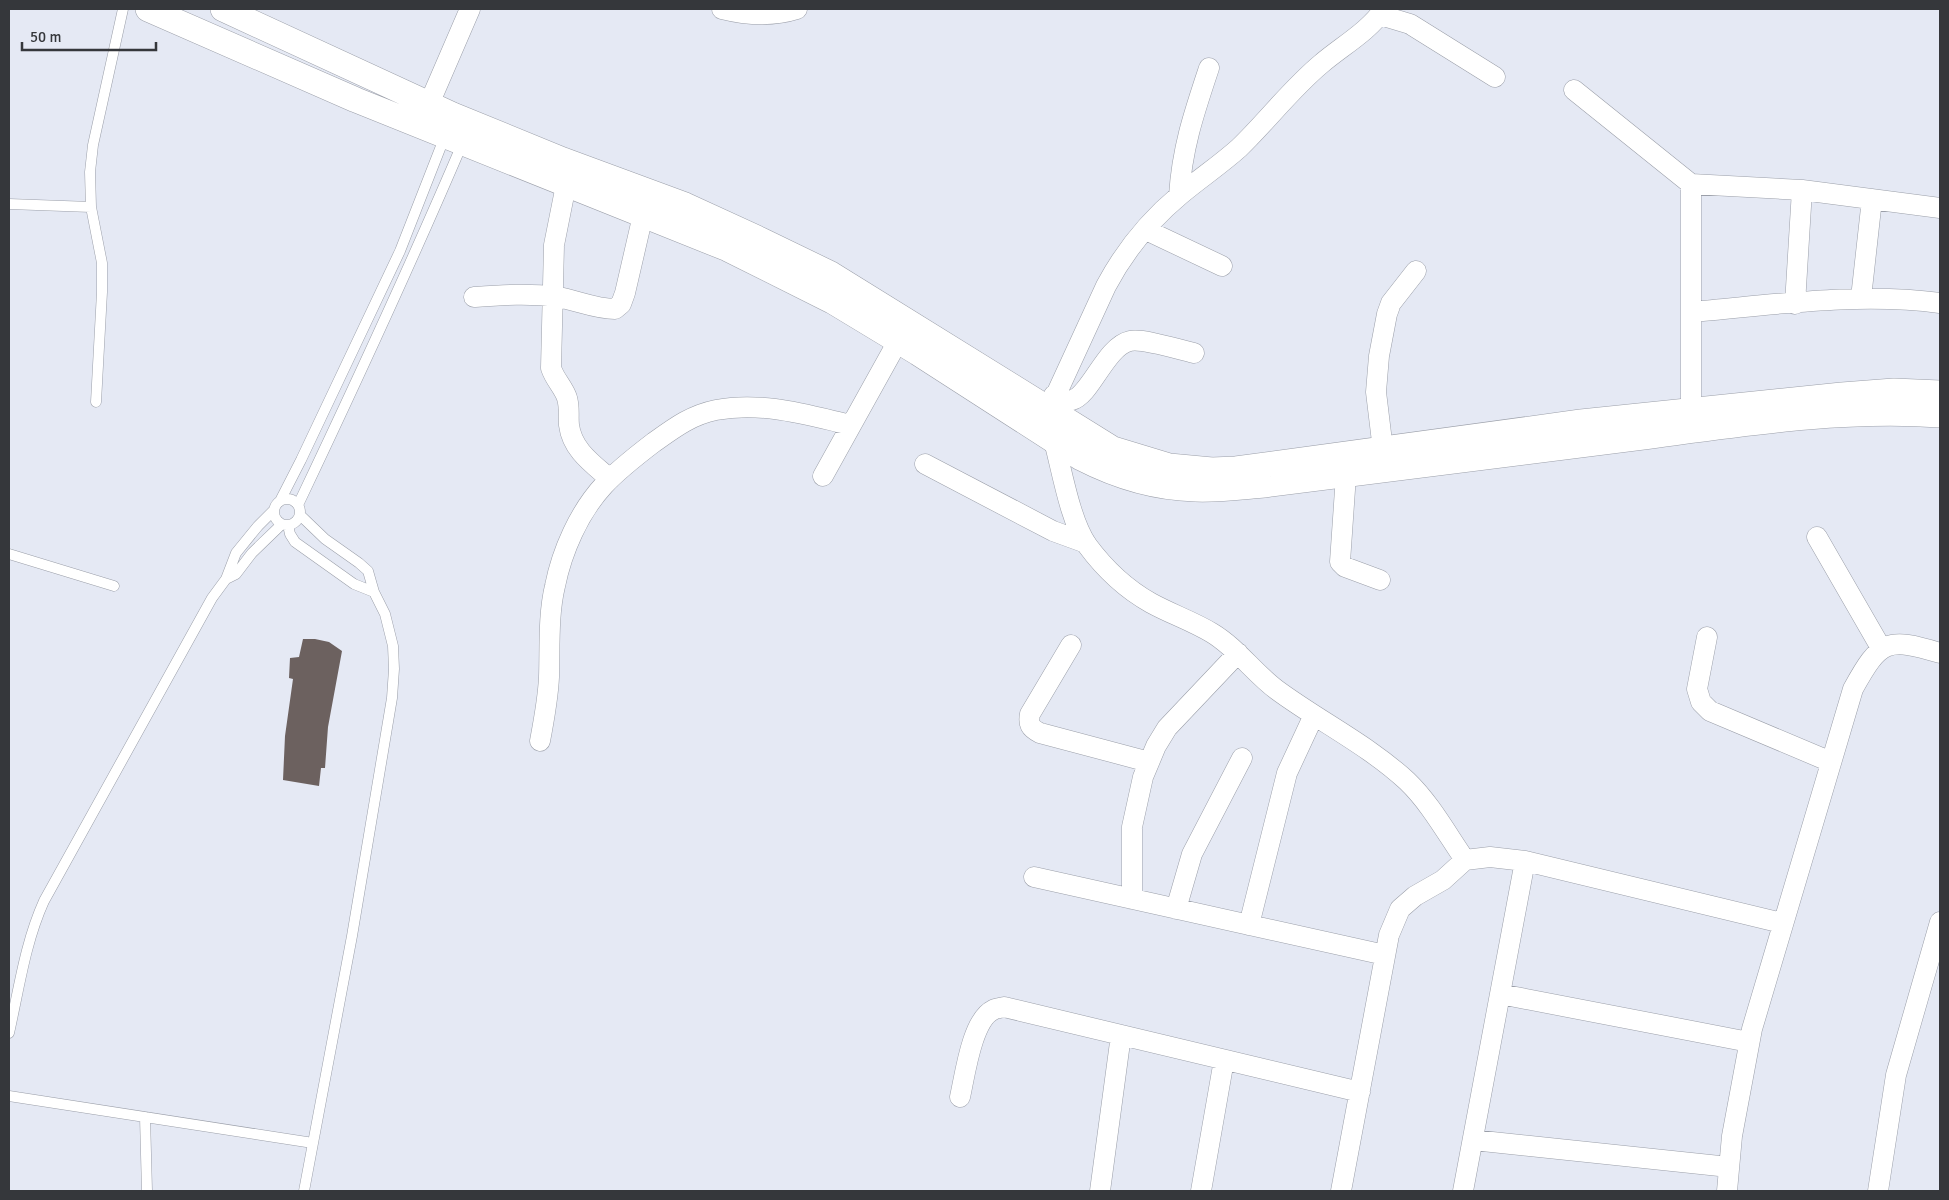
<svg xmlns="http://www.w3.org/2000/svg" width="1949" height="1200" viewBox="0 0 1949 1200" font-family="Signika,sans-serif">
<rect width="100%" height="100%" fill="#e5e9f4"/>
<path fill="#6c615f" d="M303 639H315L329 642 342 651 328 727 325 768H321L319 786 283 780 285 736 293 679 289 678 290 658 299 657Z"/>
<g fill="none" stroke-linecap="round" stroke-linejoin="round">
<g stroke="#9b9fa9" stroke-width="11">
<path id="service" d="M9 204 91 207
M96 402 102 292V263L91 207 90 172 93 145 123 9
M274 512a13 13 0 1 1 26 0a13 13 0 1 1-26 0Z
M280 501 301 460 400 251 445 136
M298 505C355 385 411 264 463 142
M300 515 325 539 359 563 368 571 374 592 385 614 393 646 394 669 392 698 352 936 304 1191
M288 525 290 534 295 542 354 584 374 592
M9 554 114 586
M226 579 236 574 252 553 282 524
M9 1033C19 989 25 943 44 901L212 598 226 579 236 553 258 526 274 510
M9 1096 313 1143
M145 1117 147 1191"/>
</g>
<g stroke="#9b9fa9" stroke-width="21">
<path id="minor" d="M722 9C746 15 772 17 797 9
M1380 15 1410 24 1495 77
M1574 90 1691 184V424
M429 104 470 9
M1691 184 1802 190 1940 208
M566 185 554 245 551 368C555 380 564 388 567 398 570 407 568 417 569 425 572 450 593 464 610 479
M1179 196C1182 148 1194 113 1209 68
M1146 230 1222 266
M474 297C502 295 529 293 557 297 576 300 595 309 615 309L621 304 625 293 643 215
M1861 298 1872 199
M1795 304 1802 190
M1691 312C1773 305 1858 292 1940 303
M1054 395C1060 398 1066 402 1072 400 1090 396 1106 346 1130 341 1143 338 1180 350 1194 353
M1043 423 1106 286C1124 252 1150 220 1180 195 1199 179 1220 165 1239 148 1267 121 1291 89 1321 64 1342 46 1368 32 1384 9
M1054 441C1062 471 1070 520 1087 545 1104 568 1126 589 1151 603 1171 614 1192 621 1212 633 1237 648 1254 673 1277 690 1319 721 1368 745 1407 781 1430 803 1447 834 1465 860
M1383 450 1376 392 1379 356 1387 314 1391 303 1416 271
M925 464 1053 531 1086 543
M1346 475 1340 562 1345 567 1380 580
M823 476 898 341
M1817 537 1881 648
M1707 637 1697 689 1701 702 1710 711 1831 762
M1071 645 1030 714C1028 724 1030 728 1040 733L1149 762
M540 741C544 720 548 699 549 677 550 648 548 615 555 586 562 551 579 512 604 485 619 469 636 456 653 443 674 428 691 415 716 410 762 401 807 415 851 425
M1034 877 1385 955
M1132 899V827L1143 777 1156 746 1167 728 1238 653
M1176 909 1192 854 1242 758
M1249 925 1287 773 1314 715
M1500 994 1749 1042
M960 1097C965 1075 972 1020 993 1010 996 1008 1001 1008 1004 1007L1360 1092
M1473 1140 1729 1167
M1100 1191 1121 1035
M1201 1191 1224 1060
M1341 1191 1389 935 1400 909 1415 896 1443 880 1465 860 1490 857 1525 861 1782 923
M1463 1191 1525 861
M1727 1191 1732 1136 1752 1029 1853 689C1880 640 1887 637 1940 653
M1878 1191 1896 1075 1940 922"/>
</g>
<g stroke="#9b9fa9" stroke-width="26">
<path id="tertiary" d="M148 9 356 100 728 249 832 301 918 353 1081 458C1116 476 1155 488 1195 489 1218 490 1241 487 1264 485 1390 469 1516 453 1643 437 1741 424 1841 408 1940 415
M223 9 453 115 563 160 685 205 761 240 831 274 1113 449 1169 466 1212 470 1236 469 1581 422 1842 395 1894 391 1940 393"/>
</g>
<use href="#service" stroke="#fff" stroke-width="10"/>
<use href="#minor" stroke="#fff" stroke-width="20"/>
<use href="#tertiary" stroke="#fff" stroke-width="25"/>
</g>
<rect width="1949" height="1200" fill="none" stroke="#35373b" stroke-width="20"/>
<path d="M22 42v8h134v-8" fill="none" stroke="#35373b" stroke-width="2.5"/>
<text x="30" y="42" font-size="15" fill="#35373b" stroke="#e5e9f4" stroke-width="4" paint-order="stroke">50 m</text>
</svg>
